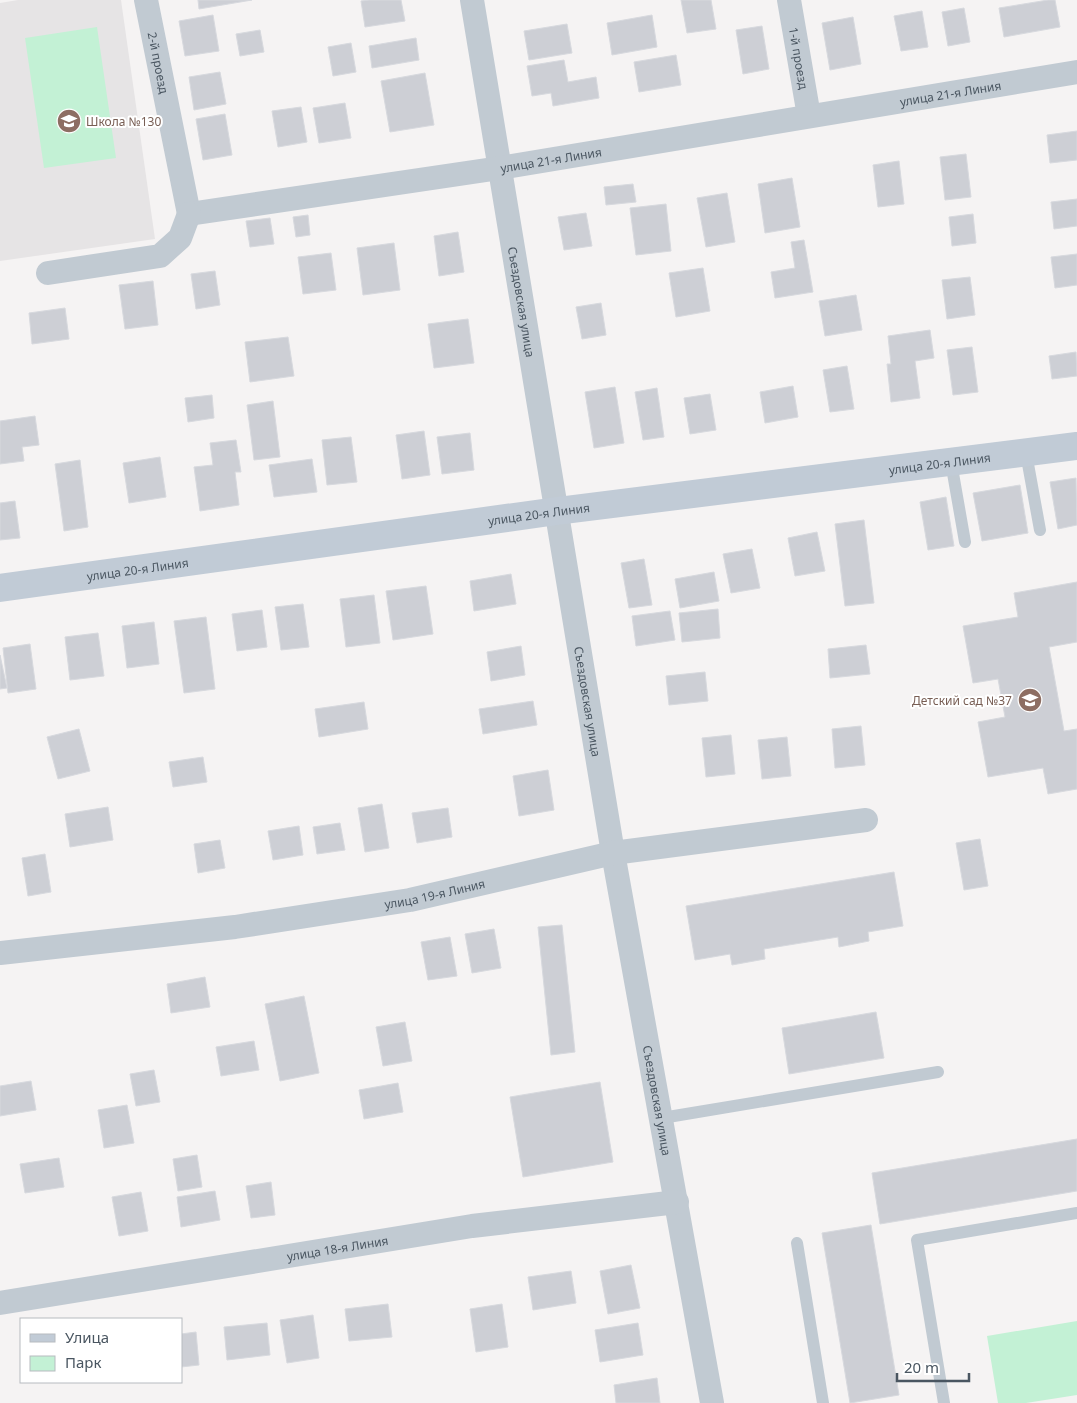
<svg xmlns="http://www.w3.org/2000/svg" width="1077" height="1403" viewBox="0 0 1077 1403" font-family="'Noto Sans',sans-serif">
<rect width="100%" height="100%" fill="#f5f3f3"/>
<path fill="#e6e4e5" d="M18 0H121L155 239 0 261V3Z"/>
<path fill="#c3f1d5" d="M97 27 116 158 44 168 25 38Z
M1077 1321V1395L1026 1403H998L987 1336Z"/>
<path fill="#cdcfd5" stroke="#d7d9de" d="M198 0H252L199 9Z
M369 0H401L405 21 365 27 361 1Z
M681 0H711L716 29 687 33Z
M1048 0H1055L1060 27 1004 37 999 8Z
M964 8 970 42 948 46 942 12Z
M922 11 928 47 901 51 894 16Z
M213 15 219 51 185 56 179 21Z
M652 15 657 47 612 55 607 23Z
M853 17 861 64 830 70 822 23Z
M567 24 572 53 529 60 524 31Z
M762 26 769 69 743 74 736 30Z
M260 30 264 52 240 56 236 34Z
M416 38 419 60 372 68 369 46Z
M351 43 356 72 333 76 328 47Z
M676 55 681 85 639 92 634 62Z
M564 60 568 82 596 77 599 98 553 106 551 93 532 96 527 66Z
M220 72 226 104 194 110 189 77Z
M425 73 434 125 390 132 381 81Z
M345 103 351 138 319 143 313 108Z
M301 107 307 142 278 147 272 111Z
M225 114 232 155 203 160 196 119Z
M1077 131V160L1050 163 1047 135Z
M966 154 971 197 945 200 940 157Z
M899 161 904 204 878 207 873 165Z
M792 178 800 227 765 233 758 184Z
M633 184 636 202 606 205 604 187Z
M727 193 735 242 706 247 697 198Z
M1077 199V226L1054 229 1051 202Z
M666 204 671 251 636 255 630 208Z
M586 213 592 246 564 250 558 217Z
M973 214 976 243 952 246 949 217Z
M308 215 310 235 296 237 293 217Z
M270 218 274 244 250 247 246 221Z
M458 232 464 272 439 276 434 236Z
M804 240 813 292 775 298 771 272 795 268 791 242Z
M394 243 400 290 363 295 357 248Z
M331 253 336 290 303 294 298 257Z
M1077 254V285L1055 288 1051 257Z
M703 268 710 311 676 317 669 273Z
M215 271 220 305 196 309 191 274Z
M970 277 975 315 947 319 942 280Z
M153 281 158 325 125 329 119 285Z
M856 295 862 330 825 336 819 301Z
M601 303 606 335 582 339 576 307Z
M65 308 69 339 32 344 29 313Z
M468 319 474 363 434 368 428 324Z
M930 330 934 358 915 361 920 398 891 402 887 364H891L888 336Z
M288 337 294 376 250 382 245 342Z
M972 347 978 392 953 395 947 350Z
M1076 352 1077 376 1052 379 1049 356Z
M847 366 854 409 830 412 823 370Z
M793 386 798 417 765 423 760 392Z
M615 387 624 443 594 448 585 392Z
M657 388 664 437 643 440 635 392Z
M710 394 716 430 690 434 684 398Z
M212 395 214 418 188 422 185 398Z
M273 401 280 457 254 460 247 405Z
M35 416 39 445 22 447 24 461 0 464V421Z
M424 431 430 475 402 479 396 435Z
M470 433 474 470 442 474 437 437Z
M351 437 357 482 327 485 322 440Z
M236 440 241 472H235L239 505 200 511 194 467 213 465 210 443Z
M160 457 166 497 129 503 123 463Z
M312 459 317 492 274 497 269 465Z
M80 460 88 527 64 531 55 464Z
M1076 478 1077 525 1058 529 1050 482Z
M1020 485 1028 533 982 541 973 493Z
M946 497 954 546 928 550 920 502Z
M15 501 20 538 0 540V503Z
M864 520 874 603 845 606 835 524Z
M817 532 825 571 795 576 788 538Z
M752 549 760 588 731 593 723 554Z
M644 559 652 605 629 608 621 563Z
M714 572 719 601 680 608 675 579Z
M511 574 516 604 474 611 470 581Z
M1077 582V642L1049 647 1064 731 1077 729V789L1048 794 1043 768 988 777 978 722 1005 717 998 679 973 683 963 626 1018 617 1014 593Z
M426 586 433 634 393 640 386 591Z
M374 595 380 643 346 647 340 599Z
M303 604 309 647 281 650 275 607Z
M718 609 720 638 682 642 679 613Z
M262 610 267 647 237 651 232 614Z
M670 611 675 640 636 646 632 616Z
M206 617 215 689 184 693 174 621Z
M154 622 159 664 127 668 122 626Z
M98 633 104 676 70 680 65 637Z
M30 644 36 689 8 693 3 648Z
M866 645 870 674 830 678 828 649Z
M521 646 525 675 491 681 487 652Z
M0 655 7 688 0 689Z
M705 672 708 701 669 705 666 676Z
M533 701 537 725 483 734 479 709Z
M364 702 368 729 319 737 315 709Z
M861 726 865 765 835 768 832 729Z
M79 729 90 771 58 779 47 737Z
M731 735 735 774 706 777 702 738Z
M787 737 791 776 762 779 758 740Z
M203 757 207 782 173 787 169 762Z
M548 770 554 810 519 816 513 776Z
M382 804 389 848 365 852 358 808Z
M108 807 113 840 70 847 65 814Z
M448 808 452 837 417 843 412 813Z
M340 823 345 850 317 854 313 827Z
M299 826 303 855 273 860 268 831Z
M980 839 988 886 964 890 956 843Z
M220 840 225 868 198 873 194 844Z
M45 854 51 892 28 896 22 858Z
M894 872 903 926 868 932 869 941 839 947 838 937 764 949 765 959 732 965 730 954 695 960 686 906Z
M562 925 575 1052 551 1055 538 927Z
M494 929 501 968 472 973 465 934Z
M450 937 457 976 428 980 421 942Z
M205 977 210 1007 171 1013 167 984Z
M304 996 319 1073 280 1081 265 1004Z
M876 1012 884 1058 789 1074 782 1028Z
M405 1022 412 1061 383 1066 376 1027Z
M254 1041 259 1070 221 1076 216 1047Z
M154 1070 160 1102 136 1106 130 1074Z
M31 1081 36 1110 0 1116V1086Z
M600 1082 613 1162 523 1177 510 1097Z
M398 1083 403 1112 364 1119 359 1090Z
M127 1105 134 1143 104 1148 98 1110Z
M1077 1139V1191L880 1224 872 1173Z
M197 1155 202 1187 178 1191 173 1159Z
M59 1158 64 1187 25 1193 20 1164Z
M271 1182 275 1215 251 1218 246 1186Z
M215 1191 220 1220 181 1227 177 1197Z
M141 1192 148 1231 119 1236 112 1197Z
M871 1225 899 1395 850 1403 822 1233Z
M631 1265 640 1308 608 1314 600 1271Z
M571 1271 576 1303 533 1310 528 1277Z
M388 1304 392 1337 349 1341 345 1309Z
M502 1304 508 1347 476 1352 470 1309Z
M313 1315 319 1358 287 1363 280 1320Z
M267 1323 270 1355 227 1360 224 1327Z
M638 1323 643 1355 600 1362 595 1330Z
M196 1332 199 1365 181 1367V1334Z
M657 1378 660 1403H616L614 1385Z"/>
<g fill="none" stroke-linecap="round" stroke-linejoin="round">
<path stroke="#c1cad2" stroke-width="12" d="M1026 453 1040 530
M951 462 965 542
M662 1118 938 1072
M797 1243 823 1403
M944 1403 917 1240 1077 1213"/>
<g stroke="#c1cad2" stroke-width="24">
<path id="s1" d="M146 0 189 214"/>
<path id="s2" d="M472 0 613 853 712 1403"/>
<path id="s3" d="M789 0 809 116"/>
<path id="s4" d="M189 214 500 168 1077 72"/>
<path d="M48 273 160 256 180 238 189 214"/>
<path id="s5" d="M0 953 235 927 410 900 613 853 866 820"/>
<path id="s6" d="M0 1303 472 1226 677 1202"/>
</g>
<path stroke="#c1cbd6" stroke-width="28" id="s7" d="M0 588 557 511 1077 446"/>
</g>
<defs>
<g id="school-disc" transform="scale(1.25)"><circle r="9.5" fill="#8d6e63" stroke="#fff"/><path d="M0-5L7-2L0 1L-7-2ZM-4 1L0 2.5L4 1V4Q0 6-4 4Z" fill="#fff"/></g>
</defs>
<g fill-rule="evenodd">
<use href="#school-disc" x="69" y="121"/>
<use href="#school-disc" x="1030" y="700"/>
</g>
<g text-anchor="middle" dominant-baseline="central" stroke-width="4" stroke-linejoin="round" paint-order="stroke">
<g font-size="12" fill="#4a5661" stroke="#fff">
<text stroke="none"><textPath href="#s3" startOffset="59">1-й проезд</textPath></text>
<text stroke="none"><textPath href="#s1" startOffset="64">2-й проезд</textPath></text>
<text stroke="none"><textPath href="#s4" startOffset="771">улица 21-я Линия</textPath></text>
<text stroke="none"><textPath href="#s4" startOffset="366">улица 21-я Линия</textPath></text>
<text stroke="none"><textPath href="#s2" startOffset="306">Съездовская улица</textPath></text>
<text stroke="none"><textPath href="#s7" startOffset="948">улица 20-я Линия</textPath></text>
<text stroke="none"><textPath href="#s7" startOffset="544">улица 20-я Линия</textPath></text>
<text stroke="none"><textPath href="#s7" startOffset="139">улица 20-я Линия</textPath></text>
<text stroke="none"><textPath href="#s2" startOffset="711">Съездовская улица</textPath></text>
<text stroke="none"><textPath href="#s5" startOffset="439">улица 19-я Линия</textPath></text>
<text stroke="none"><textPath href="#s2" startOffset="1116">Съездовская улица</textPath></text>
<text stroke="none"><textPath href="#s6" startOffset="342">улица 18-я Линия</textPath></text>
</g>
<g font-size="12" fill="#785e54" stroke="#fff" text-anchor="start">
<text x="86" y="121">Школа №130</text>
<text x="1012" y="700" text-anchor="end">Детский сад №37</text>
</g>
</g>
<rect x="20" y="1318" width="162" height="65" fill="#ffffff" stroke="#b7bbc0"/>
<rect x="30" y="1334" width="25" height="8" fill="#c1cbd6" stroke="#b7bbc0"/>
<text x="65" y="1343" font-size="15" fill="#4a5661">Улица</text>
<rect x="30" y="1356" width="25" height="15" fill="#c3f1d5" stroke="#b7bbc0"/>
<text x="65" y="1368" font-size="15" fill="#4a5661">Парк</text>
<path d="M897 1373v8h72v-8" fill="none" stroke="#4a5661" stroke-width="2.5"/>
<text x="904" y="1373" font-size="15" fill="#4a5661" stroke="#ffffff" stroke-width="4" paint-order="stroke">20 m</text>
</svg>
